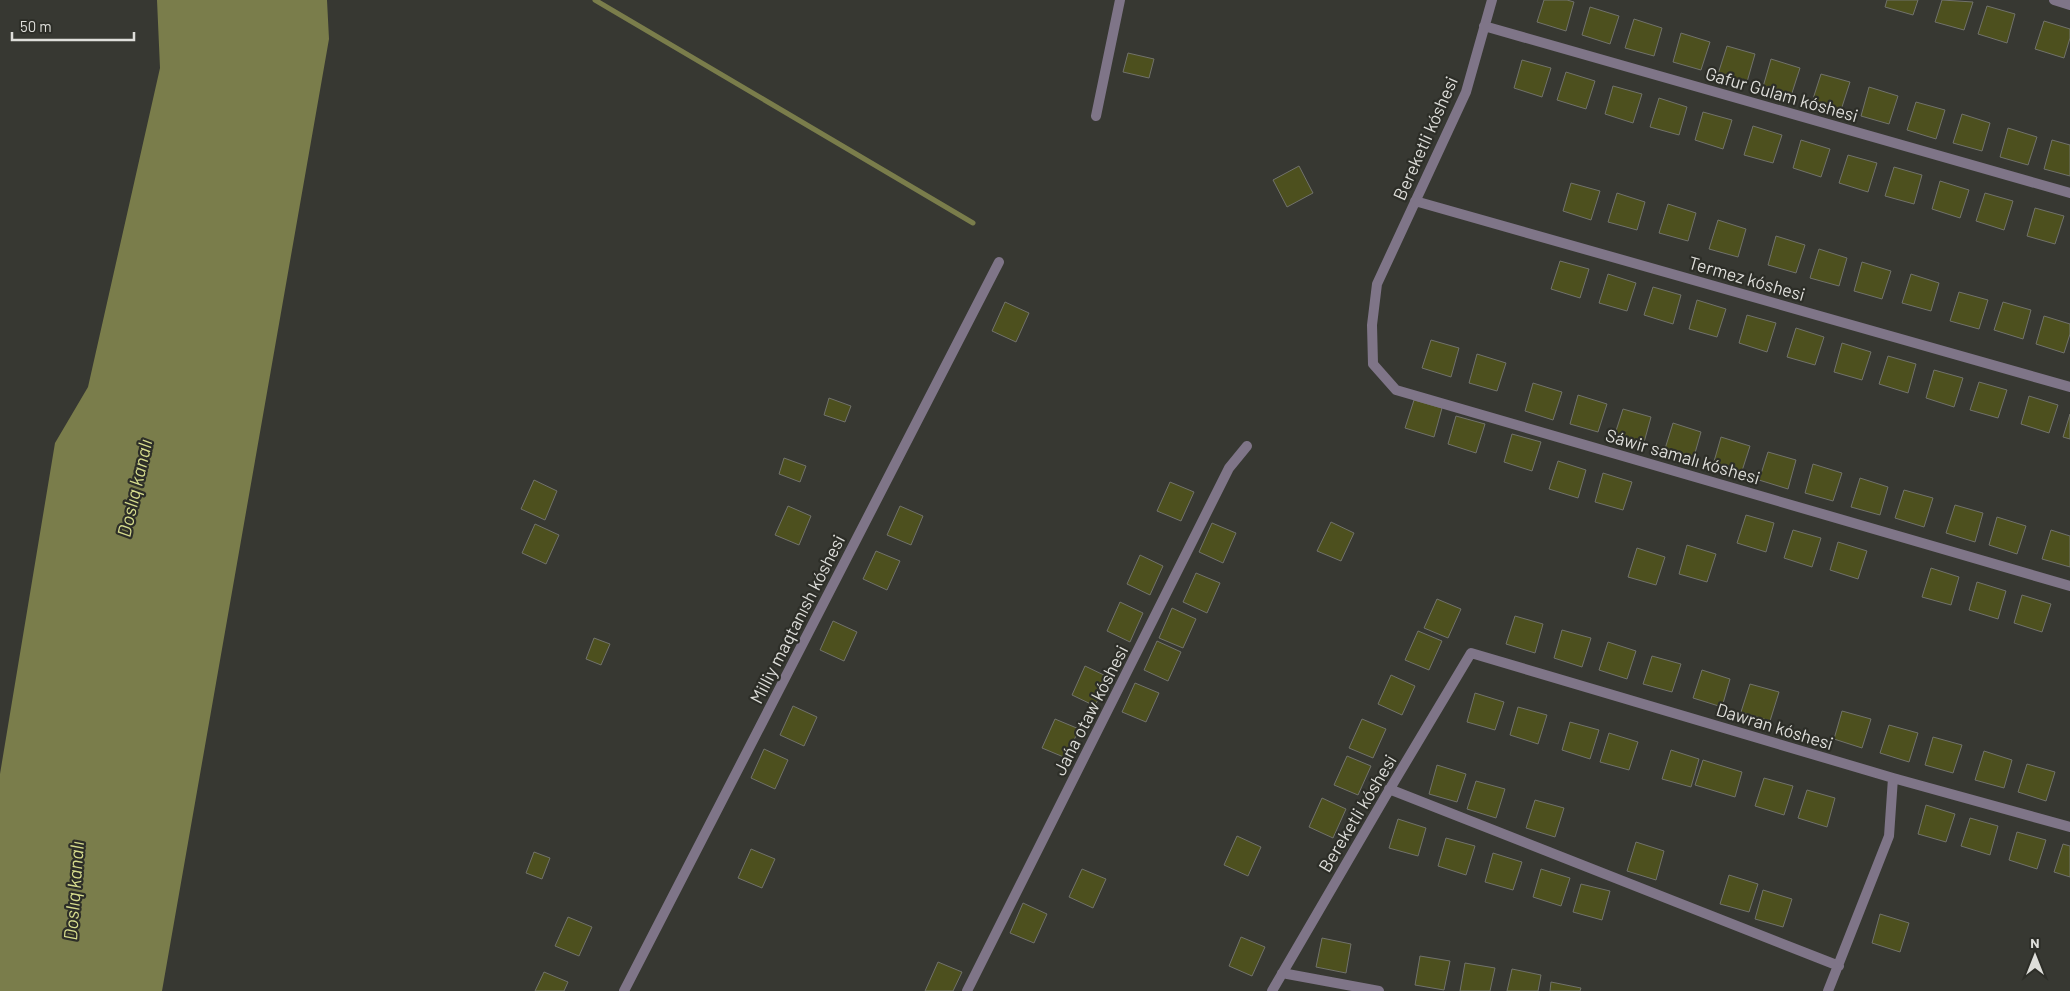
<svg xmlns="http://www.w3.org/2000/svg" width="2070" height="991" viewBox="0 0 2070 991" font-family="Barlow,sans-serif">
<rect width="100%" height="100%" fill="#373832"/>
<path fill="#7a7d4b" d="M157 0H327L329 39 162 991H0V774L55 443 88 387 160 68Z"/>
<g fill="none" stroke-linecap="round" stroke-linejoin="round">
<path stroke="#7a7d4b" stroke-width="5" d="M595 0 973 223"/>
</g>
<path fill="#4d501e" stroke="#71726b" d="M1544 0H1567L1574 2 1566 31 1537 22Z
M1887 0H1918L1913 15 1885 7Z
M1942 0 1973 2 1964 30 1935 22Z
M1987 6 2015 14 2007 43 1978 34Z
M1590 7 1619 16 1610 44 1582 35Z
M1634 19 1662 28 1654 56 1625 48Z
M2044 21 2070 29V38L2064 58 2035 49Z
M1681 33 1710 42 1701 70 1673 62Z
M1727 46 1755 54 1747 82 1718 74Z
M1128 53 1154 59 1149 78 1123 72Z
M1771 59 1800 68 1791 96 1763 87Z
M1522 60 1551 68 1542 97 1514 88Z
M1566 72 1595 81 1586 109 1557 100Z
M1821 74 1850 82 1841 110 1812 102Z
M1613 86 1642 94 1633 123 1605 114Z
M1869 87 1898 96 1889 124 1861 116Z
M1659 98 1687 107 1679 135 1650 127Z
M1916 102 1945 110 1936 139 1907 130Z
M1703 112 1732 120 1723 149 1695 140Z
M1962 114 1990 123 1982 151 1953 143Z
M1753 126 1782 135 1773 163 1744 155Z
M2008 128 2037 137 2028 165 2000 157Z
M1801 140 1830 149 1821 177 1793 168Z
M2052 140 2070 145V176L2044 169Z
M1848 155 1877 163 1868 192 1839 183Z
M1299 166 1313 193 1287 207 1273 180Z
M1894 167 1922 175 1914 204 1885 196Z
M1940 181 1969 190 1960 218 1932 209Z
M1571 183 1600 191 1591 220 1563 211Z
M1617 193 1645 202 1637 230 1608 222Z
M1985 193 2013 201 2004 230 1976 221Z
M1668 204 1696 213 1688 241 1659 233Z
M2035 208 2064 216 2055 244 2027 236Z
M1718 220 1746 229 1738 257 1709 249Z
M1776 236 1805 245 1796 273 1768 265Z
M1819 249 1847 258 1839 286 1810 278Z
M1560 261 1589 269 1580 298 1551 289Z
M1862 262 1891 271 1882 299 1854 291Z
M1608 274 1636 283 1627 311 1599 303Z
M1911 274 1939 283 1931 311 1902 303Z
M1653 287 1681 295 1673 324 1644 315Z
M1959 292 1988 300 1979 329 1950 321Z
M1697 300 1726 309 1717 337 1689 329Z
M1005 302 1029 313 1016 342 992 331Z
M2003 302 2031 310 2023 339 1994 330Z
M1747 315 1776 323 1767 352 1739 343Z
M2044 316 2070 324V334L2064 353 2036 344Z
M1796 328 1824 337 1815 365 1787 357Z
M1431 340 1459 348 1451 377 1422 368Z
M1842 343 1871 352 1862 380 1834 372Z
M1477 354 1506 363 1497 391 1469 383Z
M1888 356 1916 364 1908 393 1879 384Z
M1934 370 1963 378 1954 407 1926 398Z
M1979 382 2007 390 1998 418 1970 410Z
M1533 383 1562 392 1553 420 1525 411Z
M1578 395 1607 404 1598 432 1570 424Z
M2029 396 2058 405 2049 433 2021 424Z
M829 398 851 406 845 422 824 415Z
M1414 400 1442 408 1434 437 1405 428Z
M1623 409 1651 417 1643 446 1614 437Z
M2070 414V439L2063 437Z
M1456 416 1485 424 1476 453 1448 444Z
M1673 423 1701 432 1693 460 1664 452Z
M1512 434 1541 442 1532 471 1504 462Z
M1721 437 1750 446 1741 474 1713 465Z
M1768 452 1796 460 1788 489 1759 480Z
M784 458 806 466 800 482 779 474Z
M1558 461 1586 470 1578 498 1549 489Z
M1813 464 1842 473 1833 501 1805 493Z
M1603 473 1632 482 1623 510 1595 502Z
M1860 478 1888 487 1880 515 1851 507Z
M534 480 557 491 545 520 521 509Z
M1170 482 1194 492 1181 521 1157 511Z
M1904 490 1933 498 1924 527 1895 518Z
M1955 505 1983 513 1975 542 1946 533Z
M788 506 811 516 799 545 775 535Z
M900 506 923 516 911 545 887 535Z
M1746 515 1774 523 1766 552 1737 543Z
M1997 517 2026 526 2017 554 1989 545Z
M1331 522 1354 533 1341 561 1317 551Z
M1212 523 1236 533 1223 563 1199 552Z
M535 524 559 535 546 564 522 553Z
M1793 530 1821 538 1812 567 1784 558Z
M2051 530 2070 536V567L2042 559Z
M1838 542 1867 551 1858 579 1830 570Z
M1687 545 1716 554 1707 582 1679 574Z
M1637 548 1665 557 1656 585 1628 577Z
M876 551 900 561 887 590 863 579Z
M1140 555 1163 566 1150 595 1127 584Z
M1931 568 1959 577 1951 605 1922 597Z
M1196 573 1220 583 1207 613 1183 602Z
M1977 582 2006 591 1998 619 1969 610Z
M2022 595 2051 604 2042 632 2014 623Z
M1437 599 1461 609 1448 638 1424 628Z
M1120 602 1143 613 1130 642 1107 631Z
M1172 608 1196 619 1183 648 1159 638Z
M1515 616 1543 624 1535 653 1506 644Z
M833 621 857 632 844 661 820 650Z
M1562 630 1591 638 1582 667 1554 658Z
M1418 631 1442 641 1429 670 1405 660Z
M594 638 610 644 601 665 586 659Z
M1157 641 1181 652 1168 681 1144 670Z
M1608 642 1636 651 1627 679 1599 670Z
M1652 656 1681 664 1672 692 1643 684Z
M1085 666 1108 677 1095 706 1072 695Z
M1702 670 1730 679 1722 707 1693 698Z
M1391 675 1415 686 1402 715 1378 704Z
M1135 683 1159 693 1146 722 1122 712Z
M1750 684 1779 692 1770 721 1741 712Z
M1475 693 1504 702 1495 730 1467 722Z
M793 706 817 717 804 746 780 735Z
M1518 707 1547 715 1538 744 1510 735Z
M1842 711 1871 719 1862 748 1834 739Z
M1055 719 1079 729 1066 758 1042 748Z
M1362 719 1386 729 1373 758 1349 748Z
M1570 722 1599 730 1590 759 1562 750Z
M1889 725 1918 733 1909 762 1880 753Z
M1609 733 1638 742 1629 770 1600 762Z
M1933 737 1962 745 1953 773 1925 765Z
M764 749 788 760 775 789 751 778Z
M1671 750 1699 759 1691 787 1662 779Z
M1984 751 2012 760 2004 788 1975 780Z
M1347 756 1371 766 1358 795 1334 785Z
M1703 760 1742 772 1735 797 1695 785Z
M2027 764 2055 772 2046 801 2018 792Z
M1437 765 1466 774 1457 802 1429 794Z
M1764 778 1793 786 1784 815 1755 806Z
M1476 781 1505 789 1496 818 1467 809Z
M1807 790 1835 798 1827 827 1798 818Z
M1322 798 1346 809 1333 838 1309 827Z
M1535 800 1564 808 1555 837 1526 828Z
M1926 805 1955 814 1946 842 1918 834Z
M1970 818 1998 826 1990 855 1961 846Z
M1398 819 1426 828 1418 856 1389 848Z
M2017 832 2046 840 2037 869 2009 860Z
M1237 836 1261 847 1248 876 1224 865Z
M1446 838 1475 846 1466 875 1438 866Z
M1636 842 1664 851 1656 880 1627 871Z
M2063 844 2070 846V877L2054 872Z
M751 849 775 859 762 888 738 878Z
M534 852 550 858 542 879 526 873Z
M1493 853 1522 862 1513 890 1485 882Z
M1082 869 1106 879 1093 908 1069 897Z
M1541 869 1570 878 1561 906 1533 897Z
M1729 875 1758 884 1749 912 1720 904Z
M1581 884 1610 891 1602 920 1573 912Z
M1763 890 1792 899 1783 927 1755 919Z
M1023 903 1047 914 1034 943 1010 933Z
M1880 914 1909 923 1900 952 1872 943Z
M568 917 592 927 579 956 555 946Z
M1241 937 1265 947 1252 976 1229 966Z
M1322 938 1351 944 1346 973 1316 967Z
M1420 956 1450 961 1444 990 1415 985Z
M938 962 962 972 953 991H925Z
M1465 963 1495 968 1490 991H1460Z
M1512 969 1541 975 1538 991H1507Z
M544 972 568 982 564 991H535Z
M1551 982 1581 988 1580 991H1550Z"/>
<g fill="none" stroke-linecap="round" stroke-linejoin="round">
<path stroke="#7f7588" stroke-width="10" d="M1492 0 1466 92 1377 284 1372 325 1373 364 1396 390 2070 586
M2054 0 2070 5
M1484 26 2070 193
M1096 116 1120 0
M1415 201 2070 387
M1389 789 1839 966
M1282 973 1379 991
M624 991 999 262
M967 991 1229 468 1247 446
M1272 991 1385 797 1471 653 1893 778 2070 827
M1828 991 1889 836 1893 778"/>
</g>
<g text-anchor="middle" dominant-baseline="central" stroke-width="4.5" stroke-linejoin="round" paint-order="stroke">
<g font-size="18" fill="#dededa" stroke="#2d2e28">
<text transform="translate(1782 94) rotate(16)">Gafur Gulam kóshesi</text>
<text transform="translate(1425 138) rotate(-66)">Bereketli kóshesi</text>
<text transform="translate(1747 278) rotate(16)">Termez kóshesi</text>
<text transform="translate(1683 456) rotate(16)">Sáwir samalı kóshesi</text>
<text transform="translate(797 619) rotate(-63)">Milliy maqtanısh kóshesi</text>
<text transform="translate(1090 710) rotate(-63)">Jańa otaw kóshesi</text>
<text transform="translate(1775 726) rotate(17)">Dawran kóshesi</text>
<text transform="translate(1357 813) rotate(-59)">Bereketli kóshesi</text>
</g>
<g font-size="19" font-style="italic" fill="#d7dd8e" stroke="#2d2e28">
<text transform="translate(134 488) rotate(-77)">Doslıq kanalı</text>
<text transform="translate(73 891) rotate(-86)">Doslıq kanalı</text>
</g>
</g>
<g transform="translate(2035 956)" stroke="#2d2e28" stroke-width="4" paint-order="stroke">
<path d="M0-4L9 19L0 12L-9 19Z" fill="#dededa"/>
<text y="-8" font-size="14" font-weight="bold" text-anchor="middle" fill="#dededa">N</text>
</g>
<path d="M12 32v8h122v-8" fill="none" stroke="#dededa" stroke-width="2.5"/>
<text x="20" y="32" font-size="15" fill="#dededa" stroke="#2d2e28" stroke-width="4" paint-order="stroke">50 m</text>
</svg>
